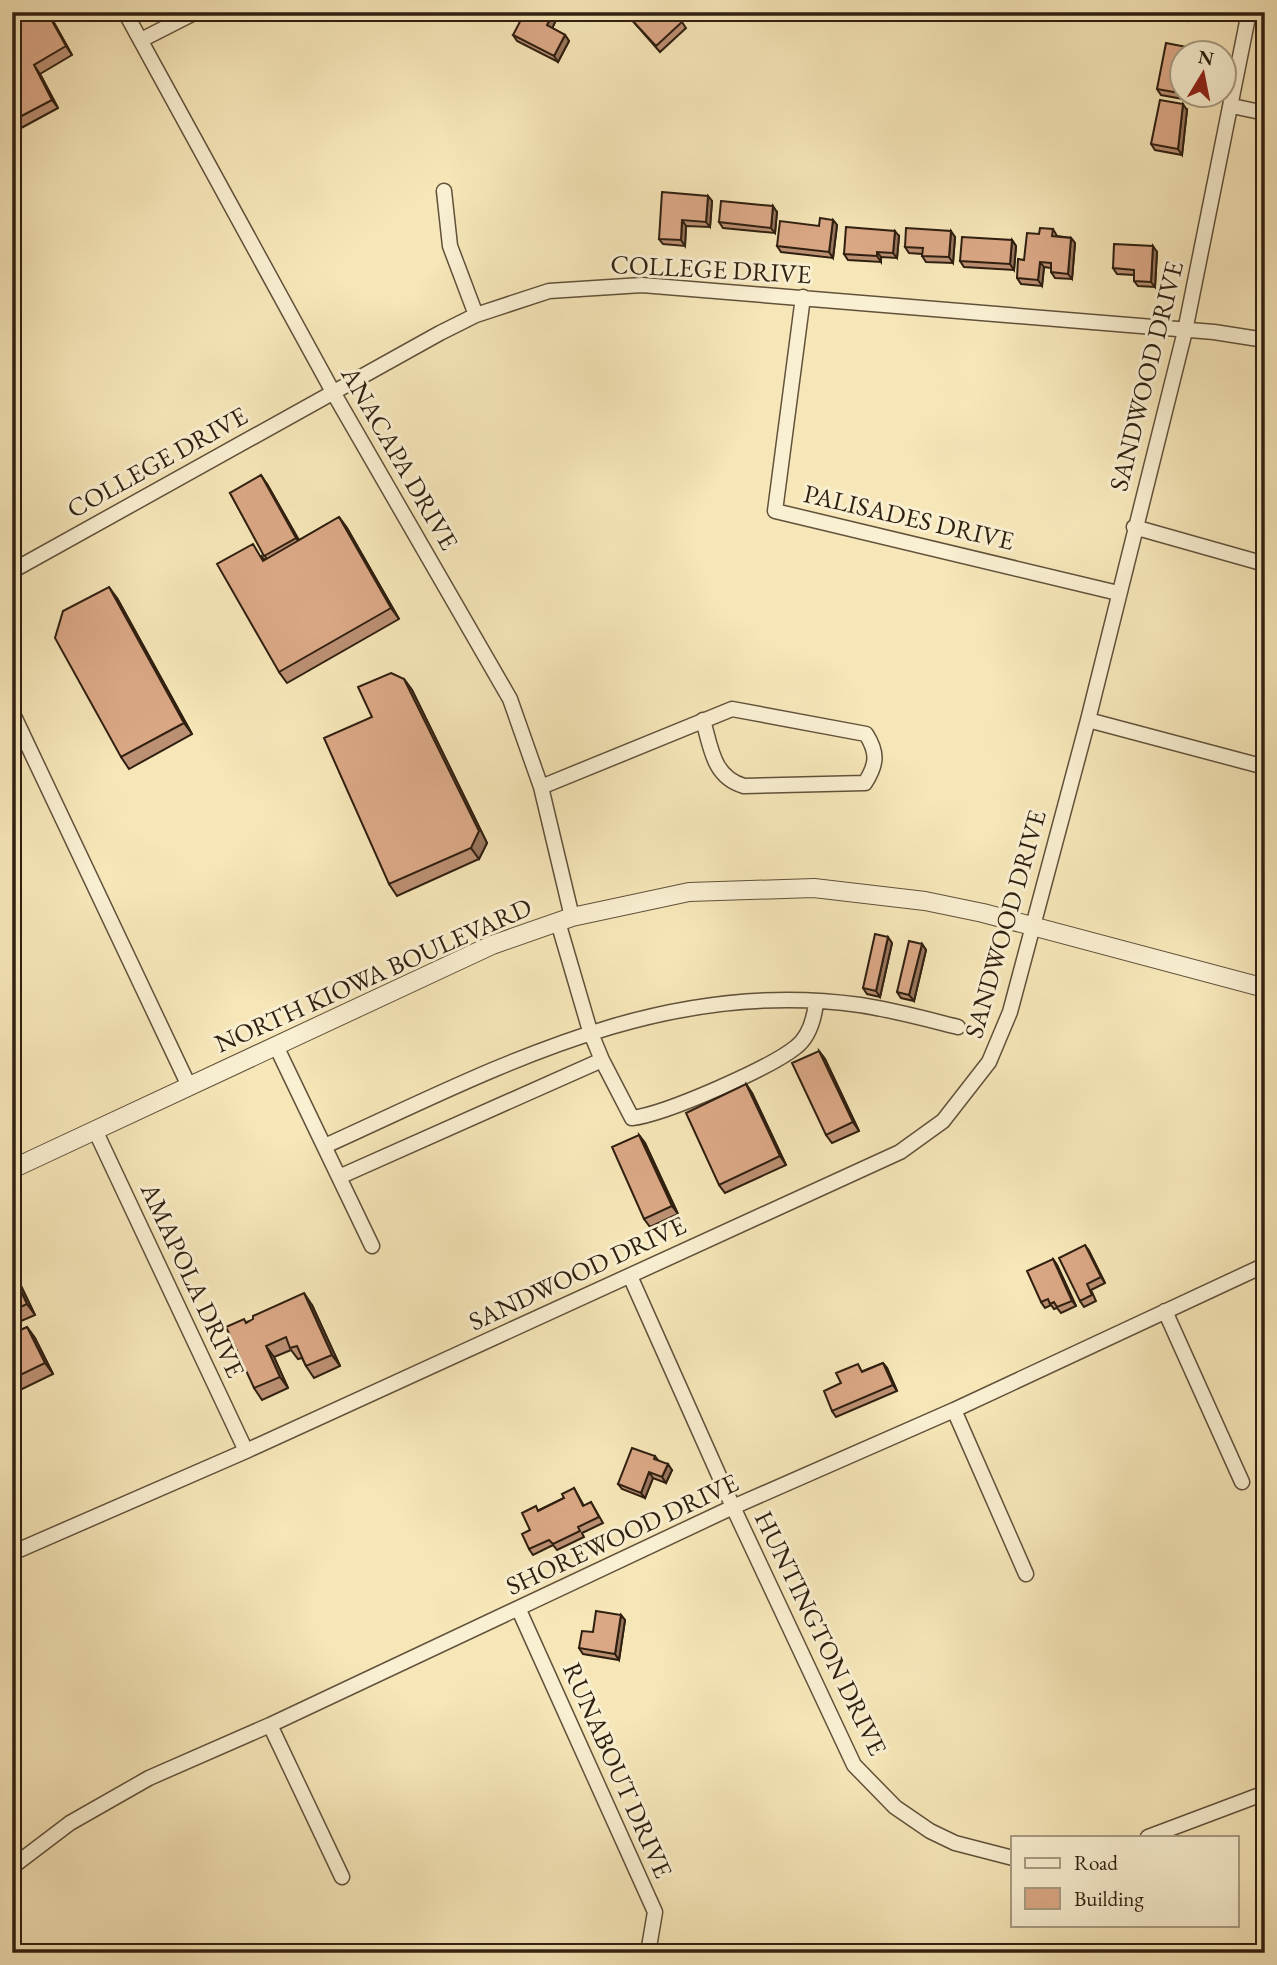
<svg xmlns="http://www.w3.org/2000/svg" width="1277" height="1965" viewBox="0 0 1277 1965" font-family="'EB Garamond',serif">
<rect width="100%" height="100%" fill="#f6e6b8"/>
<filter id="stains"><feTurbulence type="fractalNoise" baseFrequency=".00286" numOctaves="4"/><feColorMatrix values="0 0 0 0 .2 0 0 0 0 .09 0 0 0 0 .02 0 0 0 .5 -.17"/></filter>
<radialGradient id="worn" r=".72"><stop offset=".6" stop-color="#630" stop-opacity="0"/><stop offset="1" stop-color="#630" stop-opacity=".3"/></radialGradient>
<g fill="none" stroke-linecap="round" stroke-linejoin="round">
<g stroke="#61513a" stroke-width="17">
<path id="minor" d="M125 12 333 392 510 699 541 787 572 917
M141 40 196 12
M1232 106 1265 113
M444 191 450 246 476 315
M803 297 775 511 1118 593
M1134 527 1265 564
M12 571 440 333 476 315 549 291 642 285 1214 332 1265 340
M12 712 189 1086
M1088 720 1265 767
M541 787 732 709 866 734C878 753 877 764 865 783L744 786C713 777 711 748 703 720
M276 1046 372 1246
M602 1060 632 1118C666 1114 770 1068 796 1047 809 1037 814 1019 816 1003
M95 1130 246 1451
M325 1146C497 1068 662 977 860 1005 893 1010 926 1019 958 1027
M339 1177 602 1060 590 1031 558 922
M630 1276 733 1507 854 1765 895 1807 930 1831 955 1843 1013 1858
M1165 1311 1242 1482
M954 1410 1026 1574
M12 1553 246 1451 900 1152 943 1121 989 1062 1010 1012 1088 720 1185 331 1249 12
M519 1610 655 1912 648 1953
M270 1725 342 1877
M1148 1837 1265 1793
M12 1867 70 1823 149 1778 270 1725 733 1507 954 1410 1265 1265"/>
</g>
<g stroke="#61513a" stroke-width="20">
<path id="tertiary" d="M12 1169 492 945 572 917 689 892 814 888 925 901 983 913 1265 988"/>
</g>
<use href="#minor" stroke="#f9efd1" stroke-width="14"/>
<use href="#tertiary" stroke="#f9efd1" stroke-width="18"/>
</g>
<path fill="#bc9073" stroke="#2f1f10" stroke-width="2" d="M12 12H48L72 55 40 74 58 108 12 133Z
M1161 12H1188L1187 20 1163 16Z
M653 14 682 22 686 28 660 52 631 19 643 15Z
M557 18 552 28 565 35 569 41 558 62 517 41 513 35Z
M1182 52 1183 99 1161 95 1157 89Z
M1187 110 1182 155 1155 150 1151 144Z
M708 196 712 201 710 227 686 226 685 246 663 244 659 239Z
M777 212 775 233 723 228 719 222Z
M833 220 837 225 833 258 781 252 777 246Z
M1053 229 1057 236 1071 238 1075 243 1072 279 1055 278 1051 272V268L1044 267 1042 286 1021 284 1017 278 1024 260 1039 234Z
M899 236 897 258 881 257V262L848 260 844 254Z
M955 237 953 263 926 262 922 256V254L909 253 905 247Z
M1012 240 1016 246 1014 270 964 267 960 261Z
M1157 252 1155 287 1138 286 1134 281V275L1117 274 1113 268Z
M267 484 299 540 339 517 347 528 399 619 287 683 279 672 261 555 264 560 266 558 230 493Z
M117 598 192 734 129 769 121 757Z
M404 679 412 690 487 843 479 859 397 896 389 884 372 717Z
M892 943 880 997 867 994 863 988Z
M922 944 926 950 914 1001 901 998 897 992Z
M819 1051 825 1059 859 1131 832 1143 826 1135Z
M746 1084 752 1093 786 1165 725 1193 719 1185Z
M639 1135 645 1143 678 1214 650 1227 644 1219Z
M1089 1251 1105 1283 1091 1290 1096 1301 1084 1307 1080 1301Z
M1053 1259 1057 1265 1076 1306 1061 1313 1057 1308 1054 1309 1051 1305 1045 1308 1041 1302Z
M12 1268 35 1315 12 1325Z
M312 1305 340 1366 314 1378 306 1366 302 1358 298 1359 291 1350 274 1357 288 1388 262 1400 254 1388 246 1322Z
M27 1327 35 1338 53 1374 12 1394V1334Z
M883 1363 887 1368 897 1391 836 1417 832 1411 841 1383 863 1371Z
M655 1456 658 1460 672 1470 666 1483 653 1478 645 1498 622 1489 618 1484Z
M574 1488 584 1506 591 1502 603 1523 582 1533 584 1537 557 1550 553 1545 533 1555 529 1549 530 1530 539 1510 564 1498Z
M621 1615 625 1620 619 1660 583 1654 579 1648Z"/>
<path fill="#99765e" stroke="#2f1f10" stroke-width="2" d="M47 12H48L72 55 66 46Z
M1183 12H1188L1187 20 1183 14Z
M553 13 557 18 551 31 547 25Z
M565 35 569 41 558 62 554 56Z
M34 65 40 74 58 108 52 100Z
M1182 74V94H1184L1183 99 1179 93Z
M1183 104 1187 110 1182 155 1178 149Z
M708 196 712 201 710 227 706 222Z
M773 206 777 212 775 233 771 228Z
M682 220 686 226 685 246 681 240Z
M833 220 837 225 833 258 829 252Z
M895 231 899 236 897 258 893 253Z
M951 231 955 237 953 263 949 257Z
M1071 238 1075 243 1072 279 1068 274Z
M1012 240 1016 246 1014 270 1010 264Z
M1153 246 1157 252 1155 287 1151 282Z
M877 252 881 257V262L877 256Z
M1040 262 1044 267 1042 286 1038 280Z
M261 475 267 484 302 546 296 538Z
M339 517 347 528 399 619 391 608Z
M109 587 117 598 192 734 184 723Z
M404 679 412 690 487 843 479 859 471 848Z
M888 937 892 943 880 997 876 991Z
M922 944 926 950 914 1001 909 995Z
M819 1051 825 1059 859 1131 853 1122Z
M746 1084 752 1093 786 1165 780 1156Z
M639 1135 645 1143 678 1214 672 1206Z
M1085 1245 1089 1251 1105 1283 1101 1277Z
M1053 1259 1057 1265 1076 1306 1072 1301Z
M12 1268 14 1271 35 1315 27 1304 12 1272Z
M304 1293 312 1305 340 1366 332 1355Z
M27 1327 35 1338 53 1374 45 1363Z
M266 1346 274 1357 288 1388 280 1377Z
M883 1363 887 1368 897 1391 893 1385Z
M668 1464 672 1470 666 1483 662 1477Z
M649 1472 653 1478 645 1498 641 1493Z
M621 1615 625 1620 619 1660 615 1654Z"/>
<path fill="#dba886" stroke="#2f1f10" stroke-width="2" d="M12 12H47L66 46 34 65 52 100 12 121Z
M525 12 553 13 547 25 565 35 554 56 513 35Z
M639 12 643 15 646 12H651L653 14 655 12H673L682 22 656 46 631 19Z
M1166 43 1192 48V52H1182V74L1179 93 1157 89Z
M1160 100 1183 104 1178 149 1151 144Z
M662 192 708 196 706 222 682 220 681 240 659 239Z
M721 201 773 206 771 228 719 222Z
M820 218 833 220 829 252 777 246 780 221 819 226Z
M846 227 895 231 893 253 877 252V256L844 254Z
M906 228 951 231 949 257 922 256 923 248 905 247Z
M1040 228 1053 229 1052 236 1071 238 1068 274 1051 272V263L1040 262 1038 280 1017 278 1018 259 1024 260 1027 233 1039 234Z
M962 237 1012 240 1010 264 960 261Z
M1114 244 1153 246 1151 282 1134 281V270L1113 268Z
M261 475 296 538 264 556 230 493Z
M339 517 391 608 279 672 217 564 253 544 263 561Z
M109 587 184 723 121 757 55 638 63 611Z
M391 673 404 679 479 831 471 848 389 884 324 738 372 717 358 687Z
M875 934 888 937 876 991 863 988Z
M909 941 922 944 909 995 897 992Z
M819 1051 853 1122 826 1135 792 1063Z
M746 1084 780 1156 719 1185 686 1113Z
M639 1135 672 1206 644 1219 612 1147Z
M1085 1245 1101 1277 1087 1284 1092 1295 1080 1301 1059 1258Z
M1053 1259 1072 1301 1057 1307 1054 1302 1050 1304 1048 1299 1041 1302 1027 1271Z
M12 1272 27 1304 12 1311Z
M304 1293 332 1355 306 1366 297 1346 290 1348 286 1337 266 1346 280 1377 254 1388 226 1327 244 1319 246 1323 253 1319V1316Z
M27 1327 45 1363 12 1379V1334Z
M883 1363 893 1385 832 1411 824 1391 841 1383 836 1373 858 1364 862 1372Z
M632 1448 655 1456 654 1459 668 1464 662 1477 649 1472 641 1493 618 1484Z
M574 1488 583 1506 591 1502 599 1517 578 1527 580 1531 553 1544 549 1540 529 1549 522 1534 530 1530 522 1513 536 1506 538 1511 564 1498 562 1494Z
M596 1611 621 1615 615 1654 579 1648 582 1631 593 1632Z"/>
<g text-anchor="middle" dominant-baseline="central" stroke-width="6" stroke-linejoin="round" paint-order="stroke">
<g font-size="26" fill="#2f1f10" stroke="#f9efd1">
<text transform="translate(711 269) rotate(3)">COLLEGE DRIVE</text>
<text transform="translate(1146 376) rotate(-76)">SANDWOOD DRIVE</text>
<text transform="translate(400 458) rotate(60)">ANACAPA DRIVE</text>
<text transform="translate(157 462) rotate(-29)">COLLEGE DRIVE</text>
<text transform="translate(909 517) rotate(13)">PALISADES DRIVE</text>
<text transform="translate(1005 924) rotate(-74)">SANDWOOD DRIVE</text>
<text transform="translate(373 975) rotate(-24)">NORTH KIOWA BOULEVARD</text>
<text transform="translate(577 1273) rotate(-25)">SANDWOOD DRIVE</text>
<text transform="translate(193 1280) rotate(65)">AMAPOLA DRIVE</text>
<text transform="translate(622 1534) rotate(-25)">SHOREWOOD DRIVE</text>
<text transform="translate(821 1633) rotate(64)">HUNTINGTON DRIVE</text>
<text transform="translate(618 1770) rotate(66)">RUNABOUT DRIVE</text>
</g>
</g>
<rect width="1277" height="1965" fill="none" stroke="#f6e6b8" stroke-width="42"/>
<rect x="14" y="14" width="1249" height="1937" fill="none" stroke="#2f1f10" stroke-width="3.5"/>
<rect x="21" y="21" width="1235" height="1923" fill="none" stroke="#2f1f10" stroke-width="2"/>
<rect x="1011" y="1836" width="228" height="91" fill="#f9efd1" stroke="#a89c84" stroke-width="2"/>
<rect x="1025" y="1858" width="35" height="10" fill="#f9efd1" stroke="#a89c84" stroke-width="2"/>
<text x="1074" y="1870" font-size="21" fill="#2f1f10">Road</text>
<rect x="1025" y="1888" width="35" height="21" fill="#dba886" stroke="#a89c84" stroke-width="2"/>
<text x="1074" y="1906" font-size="21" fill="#2f1f10">Building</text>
<g transform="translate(1203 74) rotate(10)"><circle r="33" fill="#f9efd1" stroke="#a89c84" stroke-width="2"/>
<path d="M0-5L12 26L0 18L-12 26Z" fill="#8f2418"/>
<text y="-10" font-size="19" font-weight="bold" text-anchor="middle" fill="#2f1f10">N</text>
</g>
<rect width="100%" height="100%" filter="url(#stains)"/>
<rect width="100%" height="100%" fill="url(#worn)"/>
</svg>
